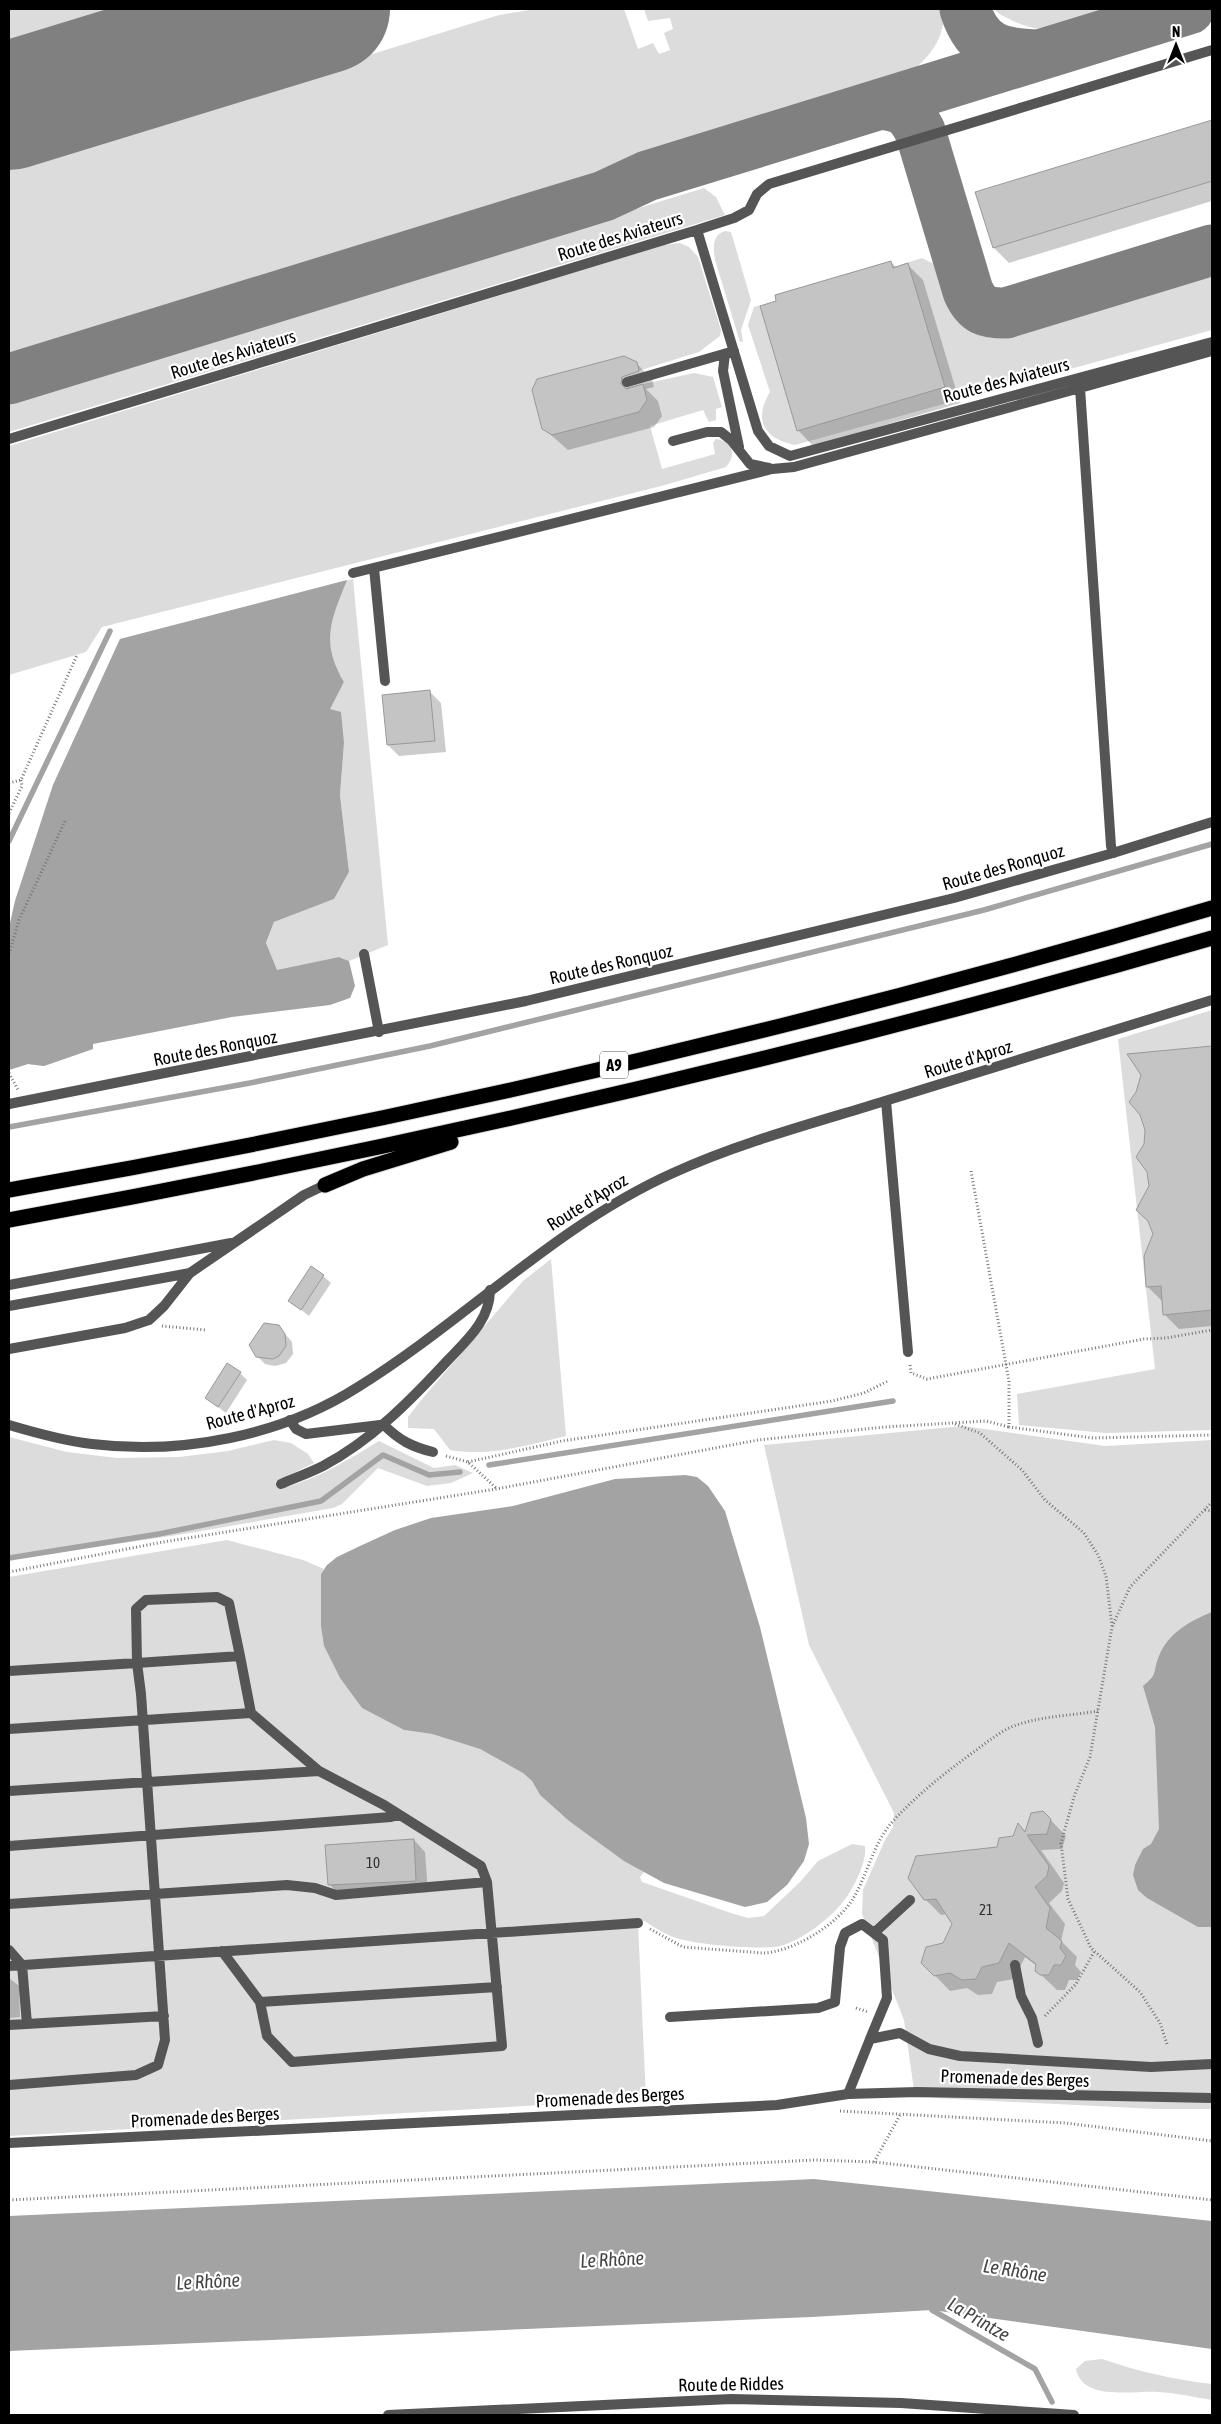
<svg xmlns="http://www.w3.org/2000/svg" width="1221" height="2424" viewBox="0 0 1221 2424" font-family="'Asap Condensed',sans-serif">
<rect width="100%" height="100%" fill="#fff"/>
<path fill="#dcdcdc" d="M9 9H132L9 47Z
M536 9H624L638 49 653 43 659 54 670 50 664 33 673 29 670 18 648 21 644 9H944C945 45 925 60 900 82L9 357V166L499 15Z
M994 9H1141C1099 22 1056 41 1013 21 1006 17 999 15 994 9Z
M704 188 716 197 725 215 9 432V402Z
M725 231 731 232 751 300 741 330 743 341 740 342 715 260C713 248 712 235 725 231Z
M680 243 689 247 698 257 721 330 720 336 699 352 622 376 625 388 694 373 713 377 722 407 716 409V420L709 422 703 410 650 426 662 469 715 454 713 443 716 439C733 441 737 455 726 467L665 485 102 627 86 652 9 675V446L664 245Z
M922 258 934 264C950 309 948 325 999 336L1212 271V330L795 445C764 439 753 420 770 392L748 325 754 307 776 301 775 295 891 261 893 267Z
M353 579 388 945 349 961 339 957 277 971 266 944 274 922 334 899 349 872 340 795 344 743 329 709 344 682 334 665 91 1034 93 1049 44 1066 28 1064 9 1070V928L15 901 53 785 120 639Z
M1212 1010V1430L1105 1433 1019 1425 1017 1394 1155 1369 1118 1039Z
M551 1259 566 1436C529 1445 488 1457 450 1450L434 1429 408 1428V1417L422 1399 523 1281Z
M963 1426 1105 1446 1212 1440V2109H1156L915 2097 904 2020 862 1914 863 1890 885 1840 893 1827 894 1813 809 1645 764 1445Z
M9 1437 67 1452 117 1458 179 1457 228 1451 274 1440 291 1443 308 1454 314 1463 275 1482 282 1488C318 1479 348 1460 379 1441L434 1468 455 1465 473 1473 451 1483 427 1486 378 1468 342 1504 333 1508 184 1534 9 1560Z
M227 1540 303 1560 324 1569 321 1574 324 1646 340 1678 362 1708 404 1730 432 1734 480 1749 523 1773 532 1781 540 1795 569 1821 644 1872 640 1877 642 1882 731 1913 748 1918 764 1916 800 1882 818 1861 852 1844 865 1846C867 1860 857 1880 850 1892 837 1914 800 1944 774 1947 749 1949 700 1945 676 1938 664 1934 653 1926 642 1920L638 1923 646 2099 9 2136V1577Z
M1102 2359C1137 2371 1175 2380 1212 2384V2400C1194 2397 1177 2393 1158 2392 1136 2390 1082 2402 1076 2369L1085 2361Z"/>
<path fill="#a3a3a3" d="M347 580C331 620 320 642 344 682L330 709 341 712 344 743 340 795 349 872 334 899 274 922 266 943 277 970 339 957 349 961 355 986 350 998 330 1005 232 1017 93 1044V1049L44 1066 28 1064 9 1070V928L15 901 53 785 120 639Z
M685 1475 697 1477 708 1486 725 1511 760 1627 806 1818 809 1844 804 1861 787 1885 767 1902 745 1907 664 1883 624 1861 569 1821 540 1795 532 1781 523 1773 480 1749 432 1734 404 1730 362 1708 340 1678 324 1646 321 1626V1574L327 1565 337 1557 360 1546 395 1530 431 1518 513 1506 615 1479Z
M1212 1612V1927H1198L1147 1898 1138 1890 1133 1875 1135 1865 1143 1849 1151 1844 1159 1829 1155 1727 1143 1686C1159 1673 1152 1673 1159 1656 1168 1633 1190 1621 1212 1612Z
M814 2179 1212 2221V2349L932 2310 812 2317 9 2351V2216Z"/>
<path fill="#0003" d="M1212 121V201L1009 263 994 248 977 193Z
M891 262 897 268 908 265 923 280 960 403 813 446 798 430Z
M636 363 652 379 654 387 646 389 658 401 662 416 654 427 568 450 543 428Z
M430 692 441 703 446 752 399 756 388 745Z
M1212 1048V1326L1179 1329 1164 1314 1162 1301 1147 1286 1154 1234 1145 1144 1147 1130 1137 1092 1143 1075 1130 1055Z
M323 1276 331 1283 309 1316 290 1301Z
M279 1327 292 1342 293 1354 286 1363 275 1366 265 1364 257 1356Z
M240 1373 247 1380 226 1413 206 1398Z
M9 1754 10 1783H9Z
M1043 1812 1066 1836 1062 1849 1041 1850 1064 1883 1062 1891 1049 1903 1065 1924 1061 1941 1077 1957 1075 1965 1081 1972 1077 1980H1069L1065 1990H1057L1036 1970 1037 1966 1025 1957 1014 1979 997 1982 992 1994 978 1995 967 1988 950 1991 923 1963 944 1944 953 1924 947 1914 941 1915 925 1899 1013 1837 1018 1825 1026 1832Z
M414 1840 425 1852 428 1892 341 1896 330 1885Z
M9 1978 19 1986 20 2017 9 2018Z"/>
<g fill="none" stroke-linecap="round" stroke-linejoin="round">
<path stroke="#a3a3a3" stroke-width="5.5" d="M9 841 110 631
M9 1127 250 1083 430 1046 984 910 1212 844
M489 1465 893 1401
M9 1558 159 1534 321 1501 383 1455 429 1475 460 1472
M929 2303 932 2310 1035 2369 1052 2402"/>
<path stroke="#808080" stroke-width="51" d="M965 9C978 49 1000 54 1039 55
M880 104C903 107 909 110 920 131L968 291C977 311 986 313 1006 313L1212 250
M9 379 604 196 647 176 1189 9"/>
<path stroke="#808080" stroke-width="128" d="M9 106 326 9"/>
</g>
<path fill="#c4c4c4" stroke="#999" d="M1212 120V181L993 248 975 192Z
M891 261 893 268 908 263 945 387 797 431 760 306 776 301 775 295Z
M624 356 637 362 639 371 622 377 621 384 626 389 643 384 647 400 639 412 552 435 542 429 532 390 537 379Z
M430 690 435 741 387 745 382 695Z
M1212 1046V1310L1163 1315 1161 1286 1146 1287 1144 1256 1153 1234 1148 1221 1136 1210 1149 1186 1147 1172 1136 1157 1144 1144 1145 1130 1140 1115 1129 1102 1136 1092 1141 1075 1127 1054Z
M311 1266 324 1275 301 1310 288 1301Z
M264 1323 279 1325 285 1334 286 1346 279 1356 273 1359 256 1357 249 1345Z
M227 1363 241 1372 218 1407 205 1398Z
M1043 1811 1051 1819 1047 1834 1027 1835 1049 1866 1047 1876 1035 1887 1050 1908 1046 1928 1062 1941 1060 1948 1066 1956 1061 1965H1054L1049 1975H1040L1035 1971 1036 1964 1009 1943 999 1963 982 1967 976 1979 962 1980 950 1973 934 1976 921 1963 926 1947 943 1943 952 1924 936 1899 924 1900 908 1878 916 1856 997 1847 999 1838 1013 1836 1018 1823 1025 1832 1031 1813Z
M414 1839 416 1881 328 1885 325 1845Z"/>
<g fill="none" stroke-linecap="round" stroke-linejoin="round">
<g stroke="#dbdbdb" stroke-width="17">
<path id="motorway" d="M325 1185 363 1169 451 1142
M9 1190C414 1119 817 1025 1212 908
M9 1220C415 1146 816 1053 1212 938"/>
</g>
<path stroke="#777" stroke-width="3" stroke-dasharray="1 2.5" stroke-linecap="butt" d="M9 783 21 780 77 655
M9 813 22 786 21 780
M9 954 19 920 66 819
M9 1073 18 1090
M971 1171 1009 1381V1427L1093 1438 1212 1435
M162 1326 206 1330
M910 1365 911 1373 927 1379 1144 1339 1166 1338 1212 1330
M955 1424 980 1433 1022 1470 1045 1500 1084 1533 1098 1555 1106 1576 1112 1626
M446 1456 468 1462 496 1488
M468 1462 562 1441 832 1401 864 1393 888 1381
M1205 1510 1212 1511
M9 1572 163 1542 496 1489 758 1440 885 1427 986 1421 1009 1427
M650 1929 683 1947 763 1953C793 1952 839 1924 854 1897 868 1873 874 1841 894 1820 918 1794 946 1772 975 1751 986 1743 997 1734 1009 1728 1036 1716 1070 1716 1098 1711
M856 2008 868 2012
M1045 2016 1076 1984 1094 1952
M1167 2044 1160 2023 1140 1992 1091 1948 1068 1899 1061 1843 1074 1797 1090 1757 1112 1627 1130 1587 1212 1502
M840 2111 1065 2123 1212 2141
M874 2162 900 2115
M9 2200 815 2160 874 2162 1212 2200"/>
<path stroke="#555" stroke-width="10" d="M697 230 734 218 749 210 757 194 769 184 1212 50
M725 354 723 371 739 447
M627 382 734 351
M1080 388 1212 351
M9 439 697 230 758 431 769 446 790 456 1212 342
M673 441 707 432H721L731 440 750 464 769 468
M374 568 385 681
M353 573 772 469 794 467 1080 388 1111 846 1113 853
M364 954 379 1032
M886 1101 908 1352
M9 1285 231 1243
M9 1306 190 1273
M9 1349 125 1328 149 1320 164 1306 190 1273 304 1195 325 1185
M217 1597 229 1603 240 1656 137 1663 136 1609 146 1600Z
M9 1671 137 1663 141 1694 165 2040 158 2065 136 2075 9 2085
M9 1729 251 1713
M9 1791 319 1771
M9 1846 391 1817 398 1815
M9 1904 287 1885 315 1888 336 1895 487 1882
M874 1933 910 1900
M9 1950 22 1965 27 2024
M222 1951 260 2002 267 2036 292 2062 502 2046 487 1882 481 1866 384 1805 319 1771 251 1713 240 1656
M1015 1965 1021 1996 1032 2018 1038 2043
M9 1966 638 1923
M260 2002 497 1987
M670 2017 818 2008 835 2002 840 1947 845 1933 862 1924 883 1940 887 1998 870 2039
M9 2025 164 2016
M848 2094 870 2039 900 2033 929 2049 960 2056 1151 2067 1212 2064"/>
<path stroke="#555" stroke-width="10" d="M9 1104 526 1001 954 898 1113 853 1212 822
M290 1420 296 1429 306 1434 380 1425
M384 1425C399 1440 412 1447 433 1452
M281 1484C295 1478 309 1473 323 1466 372 1440 411 1400 448 1360 467 1340 490 1320 490 1290
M9 2143 777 2105 848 2094 917 2092 1212 2098
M388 2415 731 2399 901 2403 1074 2415"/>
<path stroke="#555" stroke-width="10" d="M9 1425C36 1433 64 1441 92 1444 182 1455 281 1436 358 1387 466 1320 555 1226 673 1173 741 1142 814 1123 885 1101 994 1068 1103 1034 1212 1000"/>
<use href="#motorway" stroke="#000" stroke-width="15"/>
</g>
<g text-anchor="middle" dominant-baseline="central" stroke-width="4.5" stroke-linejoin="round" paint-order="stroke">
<g font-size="15" fill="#313131">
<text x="373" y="1862">10</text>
<text x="986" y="1909">21</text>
</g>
<rect fill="#fff" stroke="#4c4c4c" stroke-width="1" x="600" y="1051.5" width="28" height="27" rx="4"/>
<g font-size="16" font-weight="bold" fill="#000">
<text x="614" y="1065">A9</text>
</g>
<g font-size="18" fill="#000" stroke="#fff">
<text transform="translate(620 236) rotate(-17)">Route des Aviateurs</text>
<text transform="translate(233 354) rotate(-17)">Route des Aviateurs</text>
<text transform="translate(1006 380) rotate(-15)">Route des Aviateurs</text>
<text transform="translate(1003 867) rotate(-16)">Route des Ronquoz</text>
<text transform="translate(611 964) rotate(-13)">Route des Ronquoz</text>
<text transform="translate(215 1048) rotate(-11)">Route des Ronquoz</text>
<text transform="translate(968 1059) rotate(-17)">Route d'Aproz</text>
<text transform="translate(587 1202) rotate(-32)">Route d'Aproz</text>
<text transform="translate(250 1412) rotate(-15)">Route d'Aproz</text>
<text transform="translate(1015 2078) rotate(2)">Promenade des Berges</text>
<text transform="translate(610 2097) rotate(-3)">Promenade des Berges</text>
<text transform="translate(205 2117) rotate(-3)">Promenade des Berges</text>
<text transform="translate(731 2384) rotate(-1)">Route de Riddes</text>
</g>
<g font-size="19" font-style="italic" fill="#444" stroke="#fff">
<text transform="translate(612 2259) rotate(-3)">Le Rhône</text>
<text transform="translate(1015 2270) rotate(9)">Le Rhône</text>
<text transform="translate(208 2281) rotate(-3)">Le Rhône</text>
<text transform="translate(979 2319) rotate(30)">La Printze</text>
</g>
</g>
<rect width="1221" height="2424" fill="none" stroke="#000000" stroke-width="20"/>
<g transform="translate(1176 45)" stroke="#ffffff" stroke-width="4" paint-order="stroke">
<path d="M0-4L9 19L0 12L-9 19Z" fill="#000000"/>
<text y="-8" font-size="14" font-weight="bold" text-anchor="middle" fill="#000000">N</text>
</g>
</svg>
